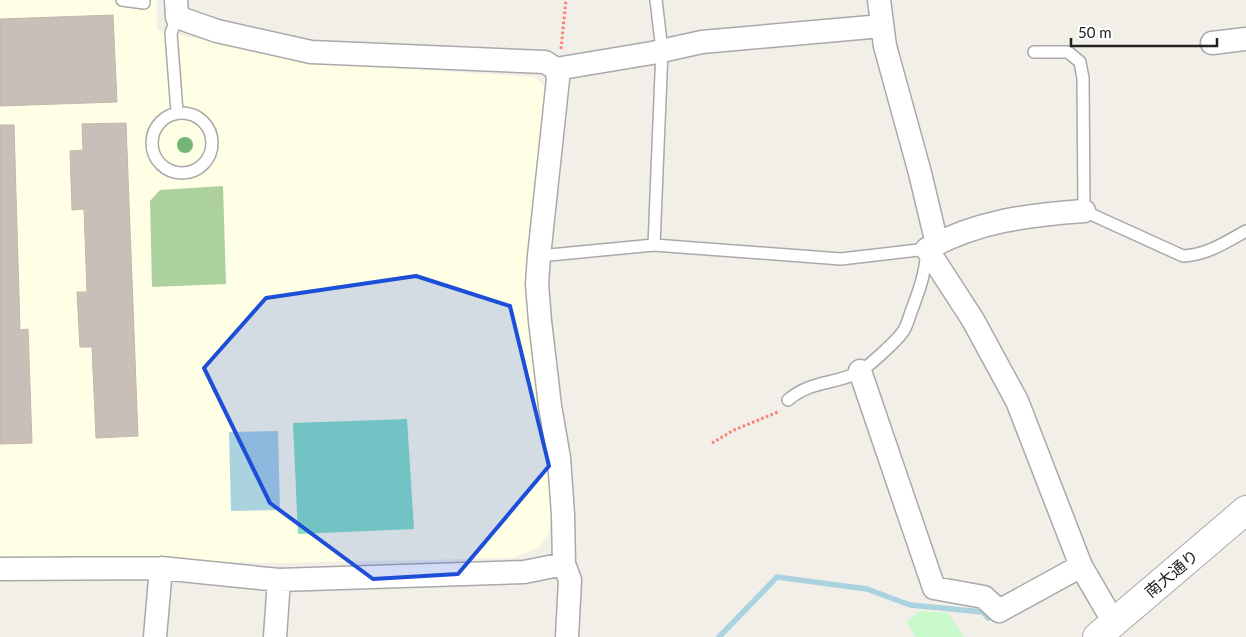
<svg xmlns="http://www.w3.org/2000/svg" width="1246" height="637" viewBox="0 0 1246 637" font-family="Lato,'Noto Sans JP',sans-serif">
<rect width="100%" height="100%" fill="#f2efe9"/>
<path fill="#ffffe5" d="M0 0H157V30L282 57 364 66 534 77 545 86 528 243V285L551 478 552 519 548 534 540 547 513 558 277 563 124 560 0 561Z"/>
<path fill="#add19e" d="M223 186 226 284 152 287 150 201 160 190Z"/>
<path fill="#c8facc" d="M921 611 948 613 964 637H916L906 622Z"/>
<path fill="#88e0be" d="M407 419 414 529 298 534 293 423Z"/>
<path fill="#aad3df" d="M278 431 280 510 231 511 229 432Z"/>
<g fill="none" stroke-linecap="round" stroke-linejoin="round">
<path stroke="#aad3df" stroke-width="5.5" d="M719 637 777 577 867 589 910 605 983 612 988 618"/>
</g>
<path fill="#c7bfb8" stroke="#c4b6ab" d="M113 15 117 102 0 106V19Z
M126 123 138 436 96 438 92 347H80L77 292H87L84 209 72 210 70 151 83 150 82 124Z
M0 125H14L20 330 28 329 32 443 0 444Z"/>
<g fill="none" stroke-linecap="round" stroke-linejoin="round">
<g stroke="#a9a9a9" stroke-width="14">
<path id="service" d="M122 0 144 3V0
M177 17 171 33 177 112
M1034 52H1068L1080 62 1083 78 1084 211 1183 256C1207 255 1226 242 1246 231
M152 143a30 30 0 1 1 60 0a30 30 0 1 1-60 0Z
M654 245 662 50 656 0
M539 256 654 245 841 259 927 249C926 272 919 291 911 312 909 318 907 325 904 330 899 339 868 367 859 372 834 385 811 380 788 400"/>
</g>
<g stroke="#a9a9a9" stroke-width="25">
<path id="minor" d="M879 0 885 46 920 173 937 244
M1212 43 1246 39
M556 69 652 53 702 42 882 26
M860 371 934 588 984 597 999 611 1081 566 1113 621
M564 564 570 580 567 637
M1081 566 1017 401 973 320 927 249C977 221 1028 215 1084 211
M0 569 161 568 279 580 524 572 564 564 563 515 559 458 550 406 540 321 537 284 539 256 558 79 556 69 545 62 311 52 217 31 177 17 176 0
M155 637 161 568
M275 637 279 580"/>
</g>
<g stroke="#a9a9a9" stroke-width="30">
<path id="tertiary" d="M1097 637 1246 510"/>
</g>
<path stroke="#fa8072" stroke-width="3" stroke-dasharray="2.5 2.5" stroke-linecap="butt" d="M561 49 566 0
M712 443 734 430 778 412"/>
<use href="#service" stroke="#fff" stroke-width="11"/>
<use href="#minor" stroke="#fff" stroke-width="22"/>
<use href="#tertiary" stroke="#fff" stroke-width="28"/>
</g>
<circle fill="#74b475" cx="185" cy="145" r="8"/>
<path fill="#1d4ed8" fill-opacity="0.2" stroke="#1d4ed8" stroke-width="4" stroke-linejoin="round" d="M416 276 510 306 549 466 458 574 373 579 270 503 204 368 266 298Z"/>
<g text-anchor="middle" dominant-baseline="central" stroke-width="5" stroke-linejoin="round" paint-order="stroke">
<g font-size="16" fill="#222" stroke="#fff">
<text transform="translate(1171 573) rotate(-40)">南大通り</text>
</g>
</g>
<path d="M1071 38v8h146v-8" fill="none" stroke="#222222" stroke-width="2.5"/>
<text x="1078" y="38" font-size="15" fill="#222222" stroke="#ffffff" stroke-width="4" paint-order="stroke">50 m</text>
</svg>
